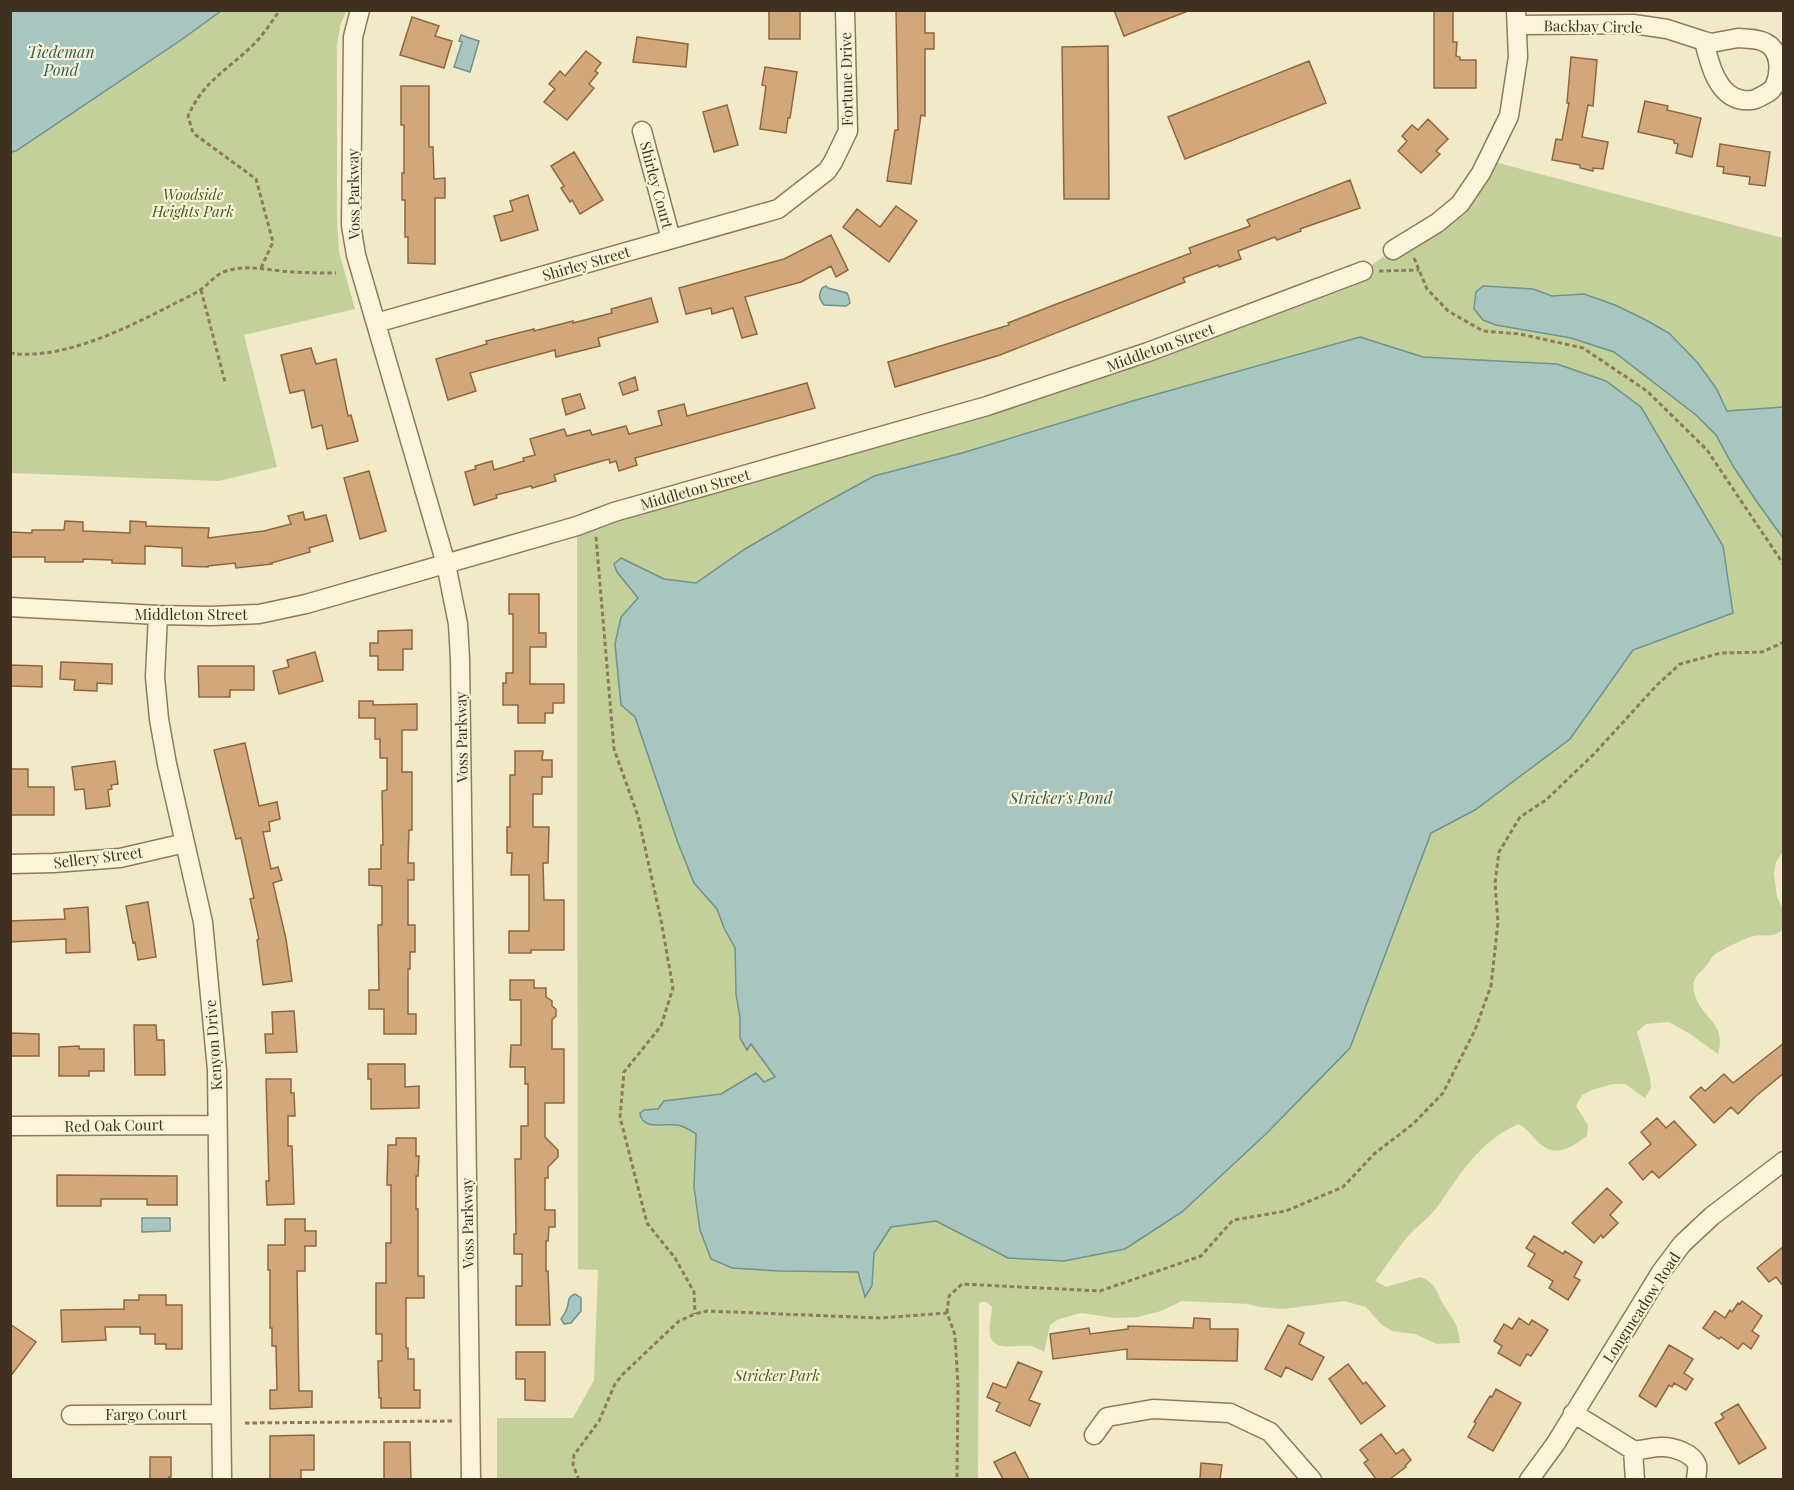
<svg xmlns="http://www.w3.org/2000/svg" width="1794" height="1490" viewBox="0 0 1794 1490" font-family="'Playfair Display',serif">
<rect width="100%" height="100%" fill="#f1e9c7"/>
<path fill="#c4d09a" d="M10 11H346L340 26 337 46V220L339 252 355 309 244 335 277 467 219 481 11 473Z
M1487 160 1783 238 1784 850 1776 862 1774 874 1777 897 1783 909V929C1771 940 1767 933 1753 936 1746 938 1721 950 1715 954 1711 957 1710 961 1707 965 1699 974 1691 978 1694 992 1701 1020 1727 1021 1718 1054L1690 1034 1669 1022 1646 1024 1637 1032 1650 1077 1651 1088 1645 1098 1625 1084H1613L1592 1090 1582 1095 1576 1106 1588 1125 1587 1136C1569 1149 1554 1159 1536 1140 1529 1133 1527 1128 1518 1124 1478 1143 1462 1172 1438 1206 1431 1215 1423 1222 1415 1229 1402 1241 1386 1267 1375 1281L1386 1287 1421 1277C1436 1284 1435 1289 1442 1302 1451 1318 1459 1323 1460 1343L1437 1344 1415 1334 1392 1331 1382 1325 1366 1307 1344 1301 1283 1309 1259 1307 1248 1304 1182 1301 1161 1311 1138 1317 1116 1318 1081 1313 1059 1319 1050 1325 1044 1352C1040 1350 1036 1347 1031 1346 1018 1344 993 1353 990 1335 988 1326 992 1316 992 1307 988 1303 985 1300 979 1303L978 1479 497 1480V1418H573L594 1380 598 1270 578 1269 577 526 987 406 1363 271 1406 241 1437 223Z"/>
<path fill="#a8c5bf" stroke="#6e948e" stroke-width="1.5" d="M10 11 11 10 221 11 181 40 16 151 11 152Z
M461 35 479 41 470 72 454 67 462 42 459 41Z
M826 286 828 288 847 293 849 298 850 303 846 306 824 305C819 299 818 295 822 288Z
M1483 286 1533 289 1552 296 1584 294 1615 305 1644 319 1669 333 1697 362 1716 388 1727 411 1783 407V538L1757 502 1733 466 1716 435 1696 415 1614 352 1571 338 1496 325 1483 320 1474 309 1476 292Z
M1360 337 1423 357 1557 364 1606 381 1641 407 1723 546 1733 613 1633 650 1570 739 1475 810 1431 833 1350 1048 1267 1133 1182 1212 1125 1249 1064 1261 1008 1258 936 1221 891 1227 874 1253 872 1286 865 1297 858 1272 779 1271 732 1268 711 1259 700 1230 694 1187 696 1134C691 1131 684 1126 678 1125 665 1123 642 1131 640 1113L644 1110 658 1109 664 1101 721 1094 756 1073 764 1082 775 1077 751 1044 747 1050 740 1038V1018L736 994 735 948 724 928 717 909 694 883 678 843 635 717 621 705 615 644 621 617 638 598 617 572 614 564 621 558 664 579 696 583 745 549 812 510 874 476 962 453 1136 400Z
M142 1218H170V1231L142 1232Z
M575 1294 581 1298V1311L571 1323 564 1324 561 1319C563 1316 566 1312 567 1308 570 1301 566 1298 575 1294Z"/>
<path fill="#d1a77b" stroke="#8f673f" stroke-width="1.5" d="M769 10H800V39H769Z
M896 10H925V33H934V49H925V116L921 115 911 184 887 181 895 130H898Z
M1114 10H1188V11L1124 36Z
M1434 10H1453V42H1457L1456 56 1460 57V60H1476V88H1434Z
M412 17 439 26 435 36 452 41 444 68 400 55Z
M637 37 688 44 686 67 633 62Z
M1108 46 1109 199H1064L1062 47Z
M586 51 601 63 595 71 598 73 589 84 594 88 567 120 544 102 555 89 549 84 560 71 565 76Z
M1571 57 1597 60 1593 106 1588 105 1582 137 1608 142 1603 169 1593 168V171L1580 168V165L1552 160 1556 139 1562 140 1569 103H1567Z
M1309 61 1326 103 1185 159 1168 117Z
M765 67 797 72 790 118H788L786 133 760 129 766 86 762 85Z
M401 86H429V147H433L434 179 445 178V198H435V264L408 263V237H405V200H402V173H404V125H401Z
M1645 101 1668 106 1667 110 1701 118 1692 157 1676 153 1678 144 1674 143V140L1638 132Z
M727 105 738 145 714 152 703 112Z
M1428 119 1448 139 1436 151 1440 154 1421 173 1398 151 1407 141 1402 136 1412 125 1418 130Z
M1720 144 1770 152 1765 186 1749 184 1750 177 1723 173 1724 167 1717 166Z
M574 152 603 200 580 214 572 200 570 202 561 188 564 186 551 166Z
M1350 180 1360 208 1300 229 1301 231 1277 240 1275 237 1238 251 1241 259 1219 267 1218 265 1183 278 1185 282 1000 355 895 387 888 362 1009 325 1008 323 1054 305 1191 253 1189 248 1250 226 1247 220Z
M528 195 538 230 501 241 494 216 513 211 510 201Z
M896 206 917 221 889 262 843 227 857 209 880 227Z
M831 235 848 270 836 277 831 266 801 282 745 297 757 334 742 338 733 308 712 314 711 308 686 314 679 288 784 259Z
M651 298 658 322 598 338 600 346 556 357 555 350 470 373 476 391 448 400 436 359 487 344 486 341 534 329V331L573 321V323L612 313 611 309Z
M311 348 316 364 336 359 348 416 351 415 358 441 327 449 322 425 312 428 304 390 290 393 281 355Z
M635 377 638 390 623 395 619 383Z
M807 383 815 408 635 458 637 465 619 471 616 461 610 463 609 459 567 471 554 475 556 481 532 488 531 486 496 495 497 498 474 505 465 472 476 469 475 466 492 461 494 470 524 461 523 458 535 455 530 439 564 429 567 436 590 430 592 435 626 426 629 434 662 425 658 411 684 404 687 416Z
M580 394 585 408 566 415 562 399Z
M369 471 386 531 360 539 344 478Z
M303 512 305 520 326 515 333 541 309 548 310 552 271 563 272 564 236 568 235 563 208 566V567L182 566V548L145 546V564L112 563V560L83 559V562H45V557H10V532L32 533V530H64L65 521 83 522V531L130 533V521L146 522V526L209 528 208 538 264 531 291 524 288 516Z
M509 594H539V633H546V647H530V684H564V703H553V713H545V723H518V705H503V683H506V673H513V614H509Z
M412 630V649H403V670H378V656H370V643H378V631Z
M315 652 323 681 279 694 273 671 289 667 287 660Z
M61 662 112 664V684L97 683V691L74 690 75 680 60 679Z
M10 665 42 666V687L10 686Z
M198 666H254V690H230V697H199Z
M359 701H373V705L417 704V730H402V772H412V830H409L408 863H414V880H408V925H415V952H410V969H408V1014H416V1034H384V1009H369V990H379L378 925H382V886L369 885V869H381V845H383L382 791 387 790V758H380V739H375V718H359Z
M245 743 259 806 277 802 280 819 269 822 270 831 263 832 271 869 278 867 282 880 273 883 286 939 292 981 263 985 257 940 259 939 250 899 254 898 241 838 236 839 214 750Z
M515 751H543L542 760H552V777H542V794H533V827H549L548 863H543L544 900H564V950H531V953H509V931H529V875H511L512 853H507V827H510V775H515Z
M115 761 118 784 111 785 112 789 108 790 110 806 86 809 84 789 75 790 72 767Z
M10 769H28V787H54V815H10Z
M148 902 156 957 138 960 135 942 133 943 126 906Z
M88 907 90 952 66 953V939L10 942V921L65 919 64 909Z
M510 980H534V988H546V997L552 1001V1006L556 1009V1016L552 1020V1049H564V1103H545V1137L558 1150V1157L548 1167V1178H545V1210H555V1227H549L548 1241H546V1271H548L550 1325H516V1286H522V1254H514V1234H516L515 1159H521V1126H528V1084H525V1067H510L511 1045H521V1000H510Z
M294 1011 297 1052 266 1053 265 1034H273L272 1012Z
M134 1025H156L157 1040H164L165 1075H135Z
M10 1033 39 1034V1056H10Z
M1784 1043V1073L1756 1096 1738 1114 1731 1107 1714 1123 1690 1097 1701 1087 1705 1091 1724 1074 1733 1083Z
M79 1046V1049H104V1071H89V1076H59V1047Z
M368 1064H405V1087L419 1086V1108L371 1109V1079H368Z
M266 1079H291V1093H294L295 1116H288V1146H292L294 1204 267 1205 266 1181H269Z
M1657 1118 1666 1128 1674 1121 1696 1145 1659 1178 1652 1171 1643 1180 1629 1163 1651 1144 1641 1132Z
M396 1138H416V1156H419L418 1176H416V1209H418V1276H424V1298H406V1348H408V1359H414V1390H420V1408H381V1398H379L378 1361H382V1334H376V1283H386V1243H391V1185H387L388 1145H396Z
M57 1175 177 1176V1205H147V1199H101V1206H57Z
M1607 1188 1622 1202 1610 1215 1618 1223 1603 1238 1601 1235 1594 1243 1572 1223Z
M285 1219H305V1231H316V1246H305V1271H297L299 1391H312V1407L270 1409V1390H277L276 1346H272V1328H270V1270H268V1245H285Z
M1534 1236 1563 1254 1565 1251 1582 1262 1574 1277 1580 1280 1568 1300 1549 1288 1553 1281 1528 1266 1535 1254 1526 1248Z
M1784 1246V1287L1776 1277 1769 1282 1757 1268Z
M139 1295H166V1305H182V1349H166V1344H155V1334H140V1327H105L106 1340 62 1342 61 1310 124 1309V1300H139Z
M1742 1301 1762 1316 1752 1331 1759 1336 1751 1349 1743 1343 1738 1349 1721 1337 1719 1339 1703 1328 1715 1311 1725 1318 1730 1310 1732 1312 1738 1303 1740 1304Z
M1194 1318 1210 1319V1329H1238L1237 1361 1127 1359V1349L1053 1359 1050 1334 1089 1328 1090 1334 1128 1329V1326L1193 1328Z
M1519 1318 1529 1325 1532 1320 1548 1330 1531 1356 1527 1354 1520 1366 1498 1353 1502 1346 1494 1341 1504 1324 1512 1329Z
M10 1324 36 1342 10 1377Z
M1288 1325 1304 1333 1299 1344 1324 1357 1312 1380 1286 1367 1281 1377 1265 1369Z
M1669 1345 1693 1359 1684 1373 1693 1379 1686 1390 1674 1383 1672 1387 1669 1385 1656 1407 1639 1396Z
M516 1352H545V1401L525 1400V1379H516Z
M1018 1362 1042 1372 1029 1400 1040 1404 1030 1426 996 1411 1000 1403 987 1397 993 1383 1006 1388Z
M1348 1364 1363 1384 1366 1382 1385 1406 1361 1424 1329 1379Z
M1496 1389 1521 1403 1493 1451 1468 1437 1476 1423 1474 1422 1490 1396 1492 1397Z
M1738 1404 1766 1448 1739 1464 1715 1423 1724 1418 1721 1414Z
M1381 1434 1396 1454 1403 1449 1411 1460 1405 1466 1406 1467 1390 1479H1376L1364 1463 1368 1460 1360 1450Z
M314 1435V1470H301V1479H270V1436Z
M384 1442H410L411 1479H384Z
M1015 1452 1029 1479H1003L994 1462Z
M150 1457H171V1477H169V1479H150Z
M1201 1463 1222 1465 1220 1479H1200Z"/>
<g fill="none" stroke-linecap="round" stroke-linejoin="round">
<g stroke="#8e7b5b" stroke-width="21">
<path id="street" d="M360 10 353 37 351 225 356 255 446 564 458 624 460 659 471 1480
M1517 25 1633 24 1667 29 1704 41
M1738 38C1747 39 1758 38 1766 43 1780 50 1781 71 1775 85 1772 92 1763 95 1756 99 1751 101 1749 100 1743 100 1717 97 1709 62 1704 41L1711 43Z
M642 131 671 239
M1393 250 1437 223 1460 204 1481 173 1509 116 1518 57 1516 10
M376 323 778 209 827 171 833 162 848 131 845 10
M10 607 158 615 211 616 259 614 306 604 577 526 614 512 987 406 1148 352 1363 271
M158 615 155 677 159 719 167 764 203 922 217 1070 222 1480
M10 864 54 863 120 858 185 843
M10 1126 217 1125
M1573 1413 1633 1450
M71 1415 221 1414
M1094 1435 1107 1417 1153 1409 1230 1413 1270 1432 1312 1480
M1529 1480 1556 1443 1661 1272 1682 1244 1712 1216 1784 1161
M1635 1480 1633 1450C1643 1451 1651 1447 1660 1447 1672 1446 1693 1453 1697 1465 1698 1469 1696 1476 1696 1480"/>
</g>
<path stroke="#8e7b5b" stroke-width="3" stroke-dasharray="4.5 3" stroke-linecap="butt" d="M1414 258 1427 289 1448 311 1483 331 1520 334 1583 348 1647 391 1707 450 1784 565
M261 268 273 242 256 179 193 133 188 116C204 80 228 70 254 44 264 34 272 21 280 10
M1379 271 1419 270
M201 290 225 382
M10 353C60 361 125 329 168 307 178 301 190 297 200 290 209 284 216 274 226 271 246 265 262 269 281 271 300 273 318 273 336 273
M596 537 614 749 638 816 661 920 673 988 661 1026 624 1072 620 1117 647 1223 675 1258 694 1292 695 1314
M947 1313 949 1296 962 1284 1100 1291 1201 1256 1233 1220 1286 1211 1343 1187 1374 1154 1413 1124 1443 1093 1475 1030 1491 986 1498 922 1495 883 1499 852 1520 817 1546 800 1594 754 1657 685 1680 664 1721 653 1762 652 1784 642
M245 1423 453 1421
M579 1480 573 1465 574 1455 599 1421 615 1384 623 1374 679 1321 695 1314 707 1311 880 1318 947 1313 955 1335 958 1386 957 1480"/>
<use href="#street" stroke="#fbf4db" stroke-width="18"/>
</g>
<g text-anchor="middle" dominant-baseline="central" stroke-width="4.5" stroke-linejoin="round" paint-order="stroke">
<g font-size="15" fill="#3e311f" stroke="#f8f2d7">
<text transform="translate(1593 26) rotate(1)">Backbay Circle</text>
<text transform="translate(846 79) rotate(-91)">Fortune Drive</text>
<text transform="translate(657 185) rotate(75)">Shirley Court</text>
<text transform="translate(353 194) rotate(-91)">Voss Parkway</text>
<text transform="translate(586 263) rotate(-16)">Shirley Street</text>
<text transform="translate(1160 347) rotate(-20)">Middleton Street</text>
<text transform="translate(695 489) rotate(-16)">Middleton Street</text>
<text x="191" y="614">Middleton Street</text>
<text transform="translate(461 737) rotate(-91)">Voss Parkway</text>
<text transform="translate(98 857) rotate(-7)">Sellery Street</text>
<text transform="translate(213 1045) rotate(-94)">Kenyon Drive</text>
<text transform="translate(114 1125) rotate(-1)">Red Oak Court</text>
<text transform="translate(467 1223) rotate(-91)">Voss Parkway</text>
<text transform="translate(1641 1307) rotate(-57)">Longmeadow Road</text>
<text x="146" y="1414">Fargo Court</text>
</g>
<g font-size="15" font-style="italic" fill="#485b25" stroke="#f8f2d7">
<text x="193" y="194">Woodside<tspan x="193" dy="17">Heights Park</tspan></text>
<text x="777" y="1375">Stricker Park</text>
</g>
<g font-size="16" font-style="italic" fill="#2e5c5e" stroke="#f8f2d7">
<text x="61" y="51">Tiedeman<tspan x="61" dy="18">Pond</tspan></text>
<text x="1061" y="797">Stricker's Pond</text>
</g>
</g>
<rect width="1794" height="1490" fill="none" stroke="#3e311f" stroke-width="24"/>
</svg>
